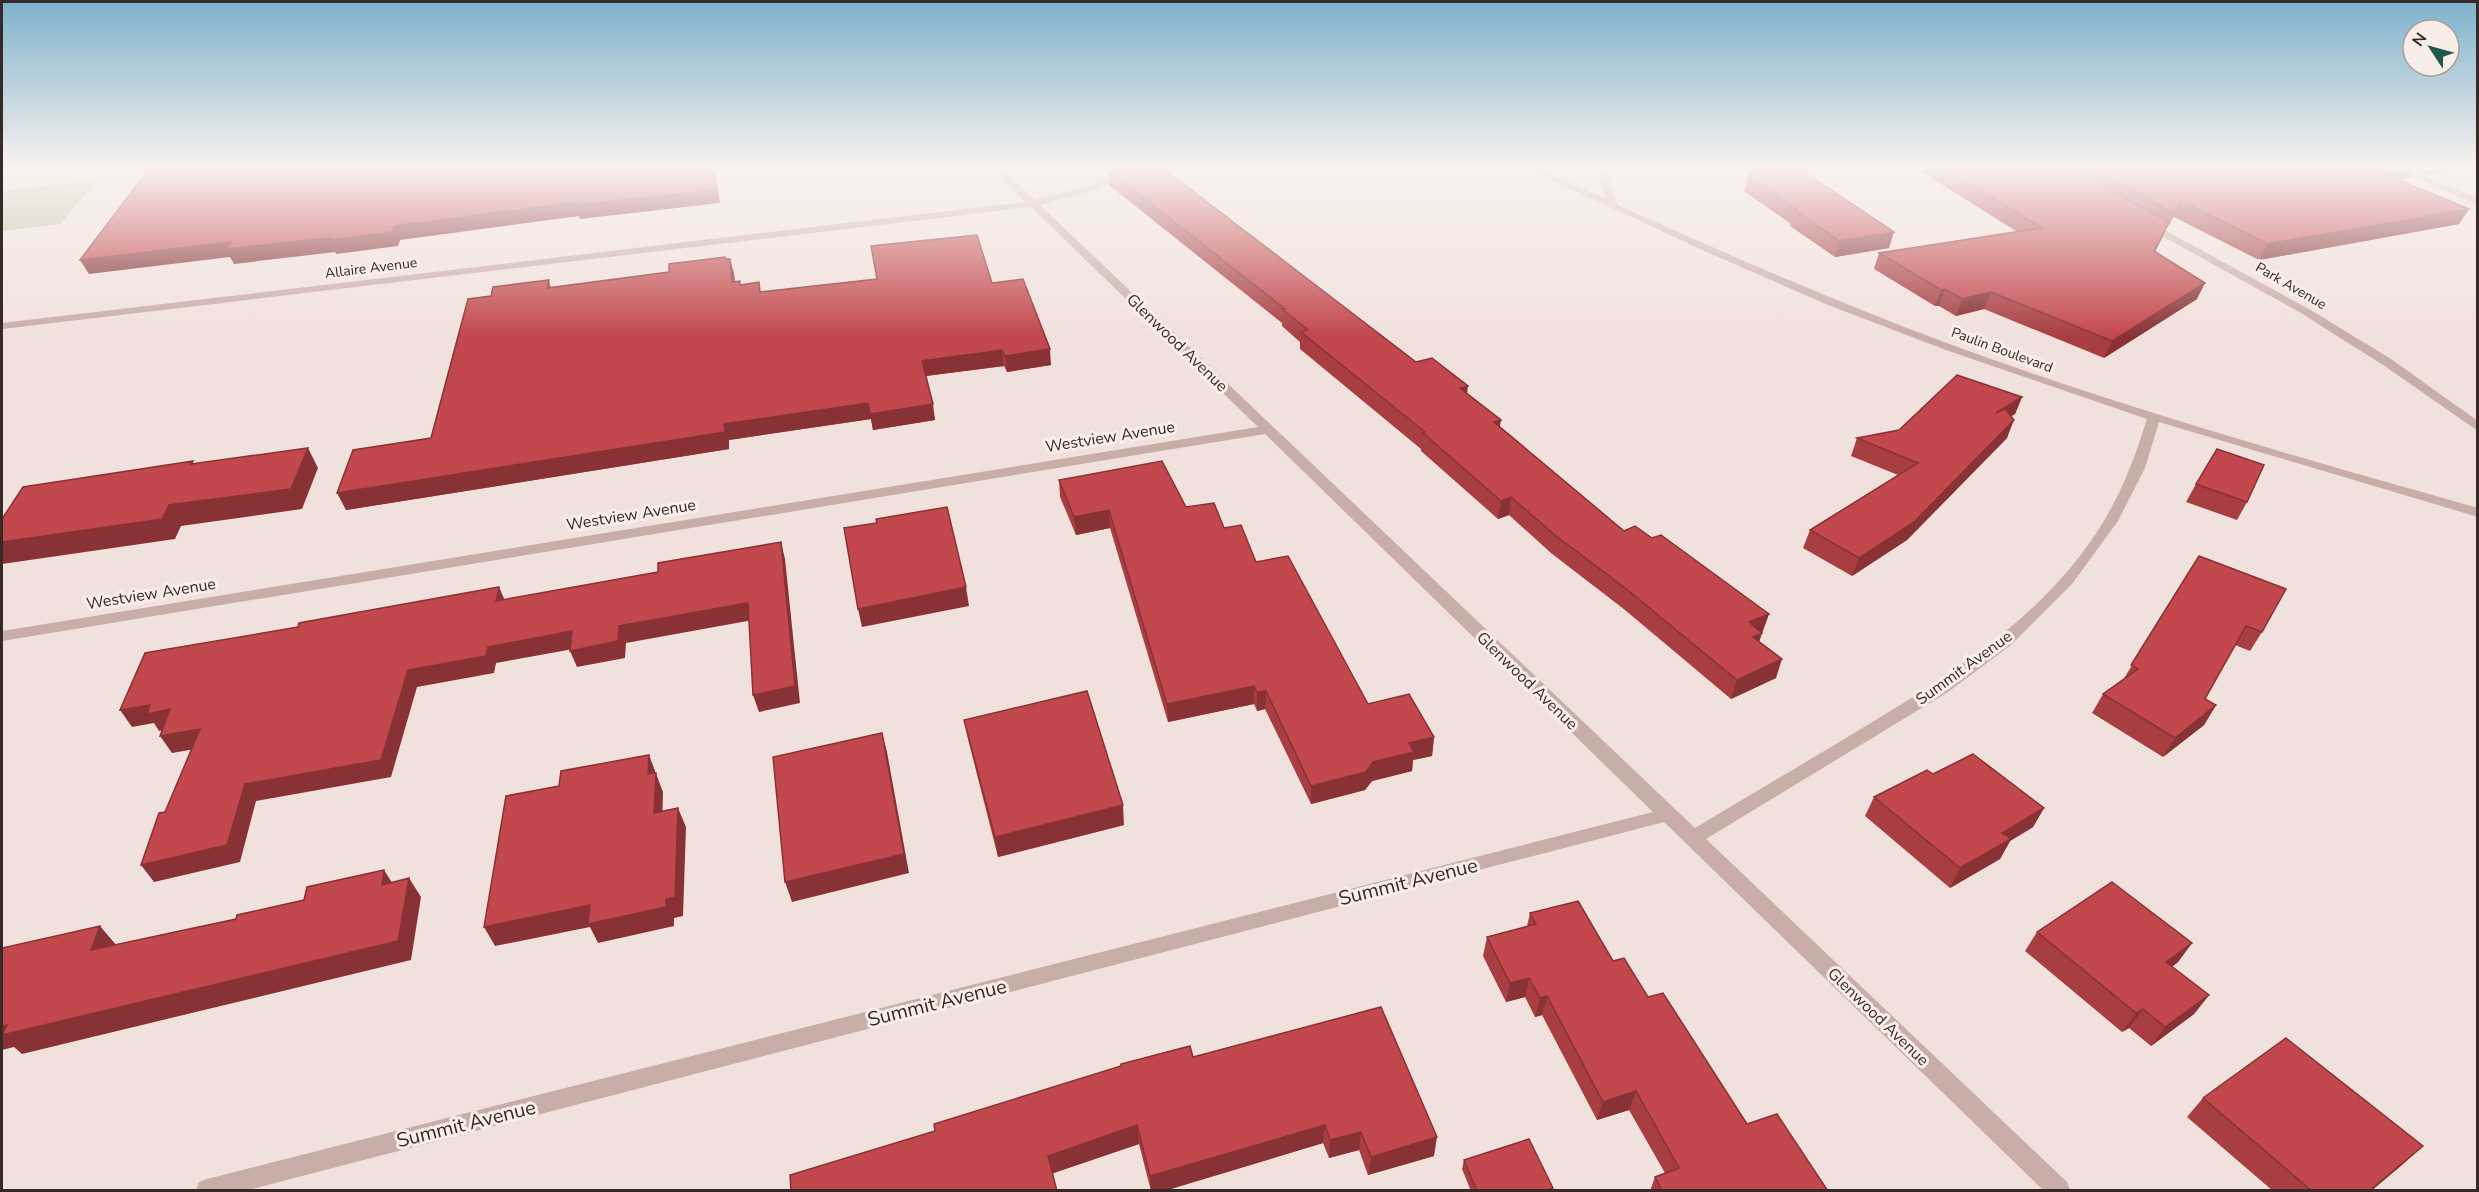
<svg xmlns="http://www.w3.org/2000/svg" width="2479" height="1192" viewBox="0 0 2479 1192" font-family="'Nunito Sans',sans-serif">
<rect width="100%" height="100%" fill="#f1e1dc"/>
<path fill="#bec09c" d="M97 180 60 224 2 231V191Z"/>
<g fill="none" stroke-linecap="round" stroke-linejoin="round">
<path fill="#c9aea8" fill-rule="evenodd" d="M992 169H1003L1035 200 1085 187 1123 169H1136L1091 191 1040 205 1695 828C1747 797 1799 766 1851 735 1946 678 2047 617 2105 519 2124 487 2136 454 2147 419L1946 350 1828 305 1700 249 1528 169H1541L1606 199 1595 169H1605L1618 205C1728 255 1839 303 1952 345 2124 408 2301 458 2478 508V517L2159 422 2145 468 2118 521 2072 584 2011 645 1948 692 1706 839 2067 1182 2070 1190H2043L1664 822 248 1190H196L199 1182 207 1179 1653 812 1265 434 2 641V631L1258 427 1031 207 2 329V323L1025 202Z
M2394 169H2408L2478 198V205Z
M2148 221 2309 309 2391 359 2478 421V431L2383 365 2301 313 2144 226 2143 224Z"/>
</g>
<path fill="#a83e42" d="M1917 169H2413L2409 178 2398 180 2469 209 2459 224 2259 260 2174 217 2167 228 2155 252 2197 299 2104 358 1984 309 1956 316 1939 306H1935L1874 269 1879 253 2016 231Z
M2415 169H2458L2427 175Z
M1108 170 1467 394 1500 427 1624 531 1652 538 1769 614 1759 641 1776 678 1731 699 1625 610 1551 553 1509 515 1498 519 1421 451V449L1300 349V342L1282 326V323L1109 185Z
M1748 176 1889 248 1835 257 1790 226 1791 224 1744 191Z
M726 259 734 273 735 282 740 281V285L761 292 992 283 1051 365 1007 372 1004 366 926 376 935 420 873 430 871 419 729 440V449L346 510 431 438 491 296 549 280 551 288 669 272Z
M2022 397 2015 414 2011 416 2007 438 1907 540 1852 576 1803 548 1810 530 1898 475 1851 456 1857 438 1899 430Z
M1059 480 1186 507 1224 528 1256 562 1368 704 1434 737 1432 756 1413 760 1412 771 1372 781 1365 790 1311 804 1265 709 1257 711 1254 704 1168 722 1110 528 1076 535 1060 497Z
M2196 484 2247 502 2237 520 2186 502Z
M2199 556 2262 632 2250 651 2235 645 2205 699 2216 705 2204 725 2163 757 2092 713 2103 694 2123 680Z
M964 720 1124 825 998 857 968 739Z
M1933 774 2044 808 2033 827 2010 841 2000 859 1950 888 1865 816 1874 797Z
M1530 913 1613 961 1648 997 1747 1124 1828 1191H1650L1655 1177 1665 1173 1629 1110 1597 1120 1542 1015 1535 1017 1525 997 1506 1002 1483 956 1487 937 1527 926Z
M2037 932 2192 943 2178 962 2172 967 2209 995 2194 1014 2151 1046 2129 1028 2122 1032 2025 951Z
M1193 1057 1434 1156 1368 1175 1359 1150 1329 1158 1323 1143 1164 1191H1151L1139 1144 1053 1173 791 1191Z
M2203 1098 2403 1164 2371 1191H2273L2187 1117Z
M1464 1160 1553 1188 1552 1191H1471L1462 1169Z"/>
<path fill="#883236" d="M715 169 720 203 580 219 579 216 400 240 398 246 336 254 335 252 234 264 230 257 89 274 80 260 231 242 394 226Z
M2379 169H2413L2409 178 2367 185 2375 170Z
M2430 169H2458L2427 175Z
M2469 209 2459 224 2259 260 2267 244Z
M2169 222 2162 238 2146 267 2154 251Z
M1894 232 1889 248 1835 257 1839 241Z
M730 259 734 273 736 297 732 282Z
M2205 283 2197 299 2104 358 2112 341Z
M1945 289 1939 306H1935L1941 290Z
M1991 292 1984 309 1956 316 1962 299Z
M1050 349 1051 365 1007 372 1005 356Z
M1002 350 1004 366 925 376 922 361Z
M1468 386 1466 403 1460 388Z
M2022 397 2015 414 1988 431 1996 413Z
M868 403 933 404 935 420 873 430 871 419 729 440V449L346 510 337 493 724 424Z
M1501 420 1498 437 1494 422Z
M2014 420 2007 438 1907 540 1852 576 1859 558Z
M308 448 318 468 302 509 181 526 175 539 2 564V542L169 505Z
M1511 497 1509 515 1498 519 1501 501Z
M1109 510 1110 528 1076 535 1074 517Z
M781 542 785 559 800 703 759 712 753 695Z
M499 587 506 603 496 601Z
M966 587 969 606 862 627 858 609Z
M748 603 753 620 626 643 625 658 577 667 570 651 619 626Z
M1769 614 1762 633 1756 652 1749 622Z
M572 631 579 648 496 663 494 673 417 687 391 777 256 801 240 862 154 882 141 865 245 784 408 670 488 647Z
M1782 659 1776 678 1731 699 1737 680Z
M1254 686V704L1168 722 1167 704Z
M1266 691 1265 709 1257 711V692Z
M150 705 170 709 182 726 159 731 154 723 132 727 120 710Z
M2216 705 2204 725 2163 757 2175 738Z
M200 729 212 746 172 753 160 736Z
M882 733 887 752 909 873 792 902 785 882Z
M1434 737 1432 756 1413 760 1412 771 1372 781 1365 790 1311 804V786L1373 762 1409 743Z
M649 755 663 792 662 833 654 813 648 774Z
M1123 805 1124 825 998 857 995 837Z
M678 808 686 827 683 916 674 918V926L598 943 590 927 495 946 484 927 590 905 666 899Z
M2044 808 2033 827 2010 841 2000 859 1950 888 1960 868 2002 833Z
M384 870 396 889 382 885Z
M409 878 421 897 411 960 22 1054 14 1047 2 1050V1026Z
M100 926 117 946 91 950Z
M2192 943 2178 962 2152 981 2166 962Z
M1529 978 1525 997 1506 1002 1510 983Z
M2209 995 2194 1014 2151 1046 2165 1027Z
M1547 996 1542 1015 1535 1017 1540 998Z
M2143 1009 2129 1028 2122 1032 2136 1013Z
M1636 1091 1629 1110 1597 1120 1603 1102Z
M1137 1125 1139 1144 1051 1174 1048 1156Z
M1325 1125 1323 1143 1164 1191H1151L1150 1176Z
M1361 1132 1359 1150 1329 1158 1330 1140Z
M1437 1137 1434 1156 1368 1175 1371 1157Z
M2423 1146 2403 1164 2371 1191H2369Z"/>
<path fill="#c3484d" stroke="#883236" stroke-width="1.5" d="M149 169H714L716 190 576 205V202L394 226 392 232 329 240 330 238 226 249 231 242 80 260Z
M1164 169 1416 362 1432 358 1468 386 1460 388 1501 420 1494 422 1624 531 1635 526 1652 538 1661 535 1769 614 1749 622 1762 633 1753 637 1782 659 1737 680 1629 591 1555 535 1511 497 1501 501 1423 433 1425 432 1301 332 1308 330 1282 309H1285L1108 170Z
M1752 169H1800L1894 232 1839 241 1794 210H1797L1748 176Z
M1946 169H2072L2169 222 2154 251 2205 283 2112 341 1991 292 1962 299 1945 289 1941 290 1879 253 2042 228Z
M2094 169H2379L2375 170 2469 209 2267 244 2181 201 2174 213Z
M977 235 992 283 1023 279 1050 349 1005 356 1002 350 922 361 933 404 870 414 868 403 724 424 725 432 337 493 353 450 431 438 468 299 491 296 493 287 549 280 547 288 669 272V264L725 257 726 259H730L732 282 740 281V285L759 282 760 292 877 279 871 246Z
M1957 375 2022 397 1996 413 2005 409 2014 420 1914 522 1859 558 1810 530 1918 463 1857 438 1899 430Z
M308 448 291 489 169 505 162 519 2 542V519L23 487 193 461 191 464Z
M2217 449 2264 465 2247 502 2196 484Z
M1162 461 1186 507 1214 503 1224 528 1241 525 1256 562 1288 556 1368 704 1409 694 1434 737 1409 743 1414 752 1373 762 1366 772 1311 786 1266 691 1257 692 1254 686 1167 704 1109 510 1074 517 1059 480Z
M947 507 966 587 858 609 844 528 877 523 876 519Z
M781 542 795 686 753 695 748 603 619 626 618 641 570 651 572 631 488 647 486 656 408 670 381 760 245 784 227 845 141 865 159 813 165 812 200 729 160 736 170 709 147 714 150 705 120 710 145 653 298 627 299 623 499 587 496 601 658 572V563Z
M2199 556 2286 589 2262 632 2246 626 2205 699 2216 705 2175 738 2103 694 2138 669 2131 665Z
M1087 691 1123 805 995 837 964 720Z
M882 733 904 854 785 882 773 757Z
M1973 754 2044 808 2002 833 2011 839 1960 868 1874 797 1927 770 1933 774Z
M649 755 648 774 656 773 654 813 678 808 675 897 666 899V907L588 924 590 905 484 927 506 796 559 786 561 771Z
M384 870 382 885 409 878 398 941 2 1035 7 1025 2 1026V948L100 926 91 950 236 919 237 915 304 900 307 887Z
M2112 882 2192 943 2166 962 2209 995 2165 1027 2143 1009 2136 1013 2037 932Z
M1578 901 1613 961 1624 958 1648 997 1663 993 1747 1124 1777 1114 1828 1191H1662L1655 1177 1679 1168 1636 1091 1603 1102 1547 996 1540 998 1529 978 1510 983 1487 937 1536 924 1530 913Z
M1381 1007 1437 1137 1371 1157 1361 1132 1330 1140 1325 1125 1150 1176 1137 1125 1048 1156 1057 1191H791L790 1175 935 1131 934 1124 1121 1066V1064L1190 1046 1193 1057Z
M2286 1038 2423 1146 2369 1191H2312L2203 1098Z
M1529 1139 1553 1188 1544 1191H1477L1464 1160Z"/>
<linearGradient id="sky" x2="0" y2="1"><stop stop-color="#7db2cc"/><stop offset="0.5" stop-color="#f9f2ef"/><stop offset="1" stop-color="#f9f2ef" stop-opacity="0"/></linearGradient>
<rect width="2479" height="336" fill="url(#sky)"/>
<g text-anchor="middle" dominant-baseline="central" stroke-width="6" stroke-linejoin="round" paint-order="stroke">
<g font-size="14" fill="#362928" stroke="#f9ede8">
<text transform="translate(371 268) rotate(-7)">Allaire Avenue</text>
<text transform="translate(2291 286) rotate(30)">Park Avenue</text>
<text transform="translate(2002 350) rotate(20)">Paulin Boulevard</text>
</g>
<g font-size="16" fill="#362928" stroke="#f9ede8">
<text transform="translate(1177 343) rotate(44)">Glenwood Avenue</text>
<text transform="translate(1110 437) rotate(-9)">Westview Avenue</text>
<text transform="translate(631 515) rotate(-9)">Westview Avenue</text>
<text transform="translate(151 594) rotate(-9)">Westview Avenue</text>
<text transform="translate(1964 668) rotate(-36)">Summit Avenue</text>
<text transform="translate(1527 681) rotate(44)">Glenwood Avenue</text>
<text transform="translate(1878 1017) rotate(44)">Glenwood Avenue</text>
</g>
<g font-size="20" fill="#362928" stroke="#f9ede8">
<text transform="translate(1408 882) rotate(-14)">Summit Avenue</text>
<text transform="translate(937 1003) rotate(-14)">Summit Avenue</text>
<text transform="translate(466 1124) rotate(-14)">Summit Avenue</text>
</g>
</g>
<rect width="2479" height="1192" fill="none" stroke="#362928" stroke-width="6"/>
<g transform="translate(2431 48) rotate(306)"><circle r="28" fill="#f9ede8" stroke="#ab9f9b" stroke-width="1.5"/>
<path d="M0-4.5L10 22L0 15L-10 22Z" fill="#1f574b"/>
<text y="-9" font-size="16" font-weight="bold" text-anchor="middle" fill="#362928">N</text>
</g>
</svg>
